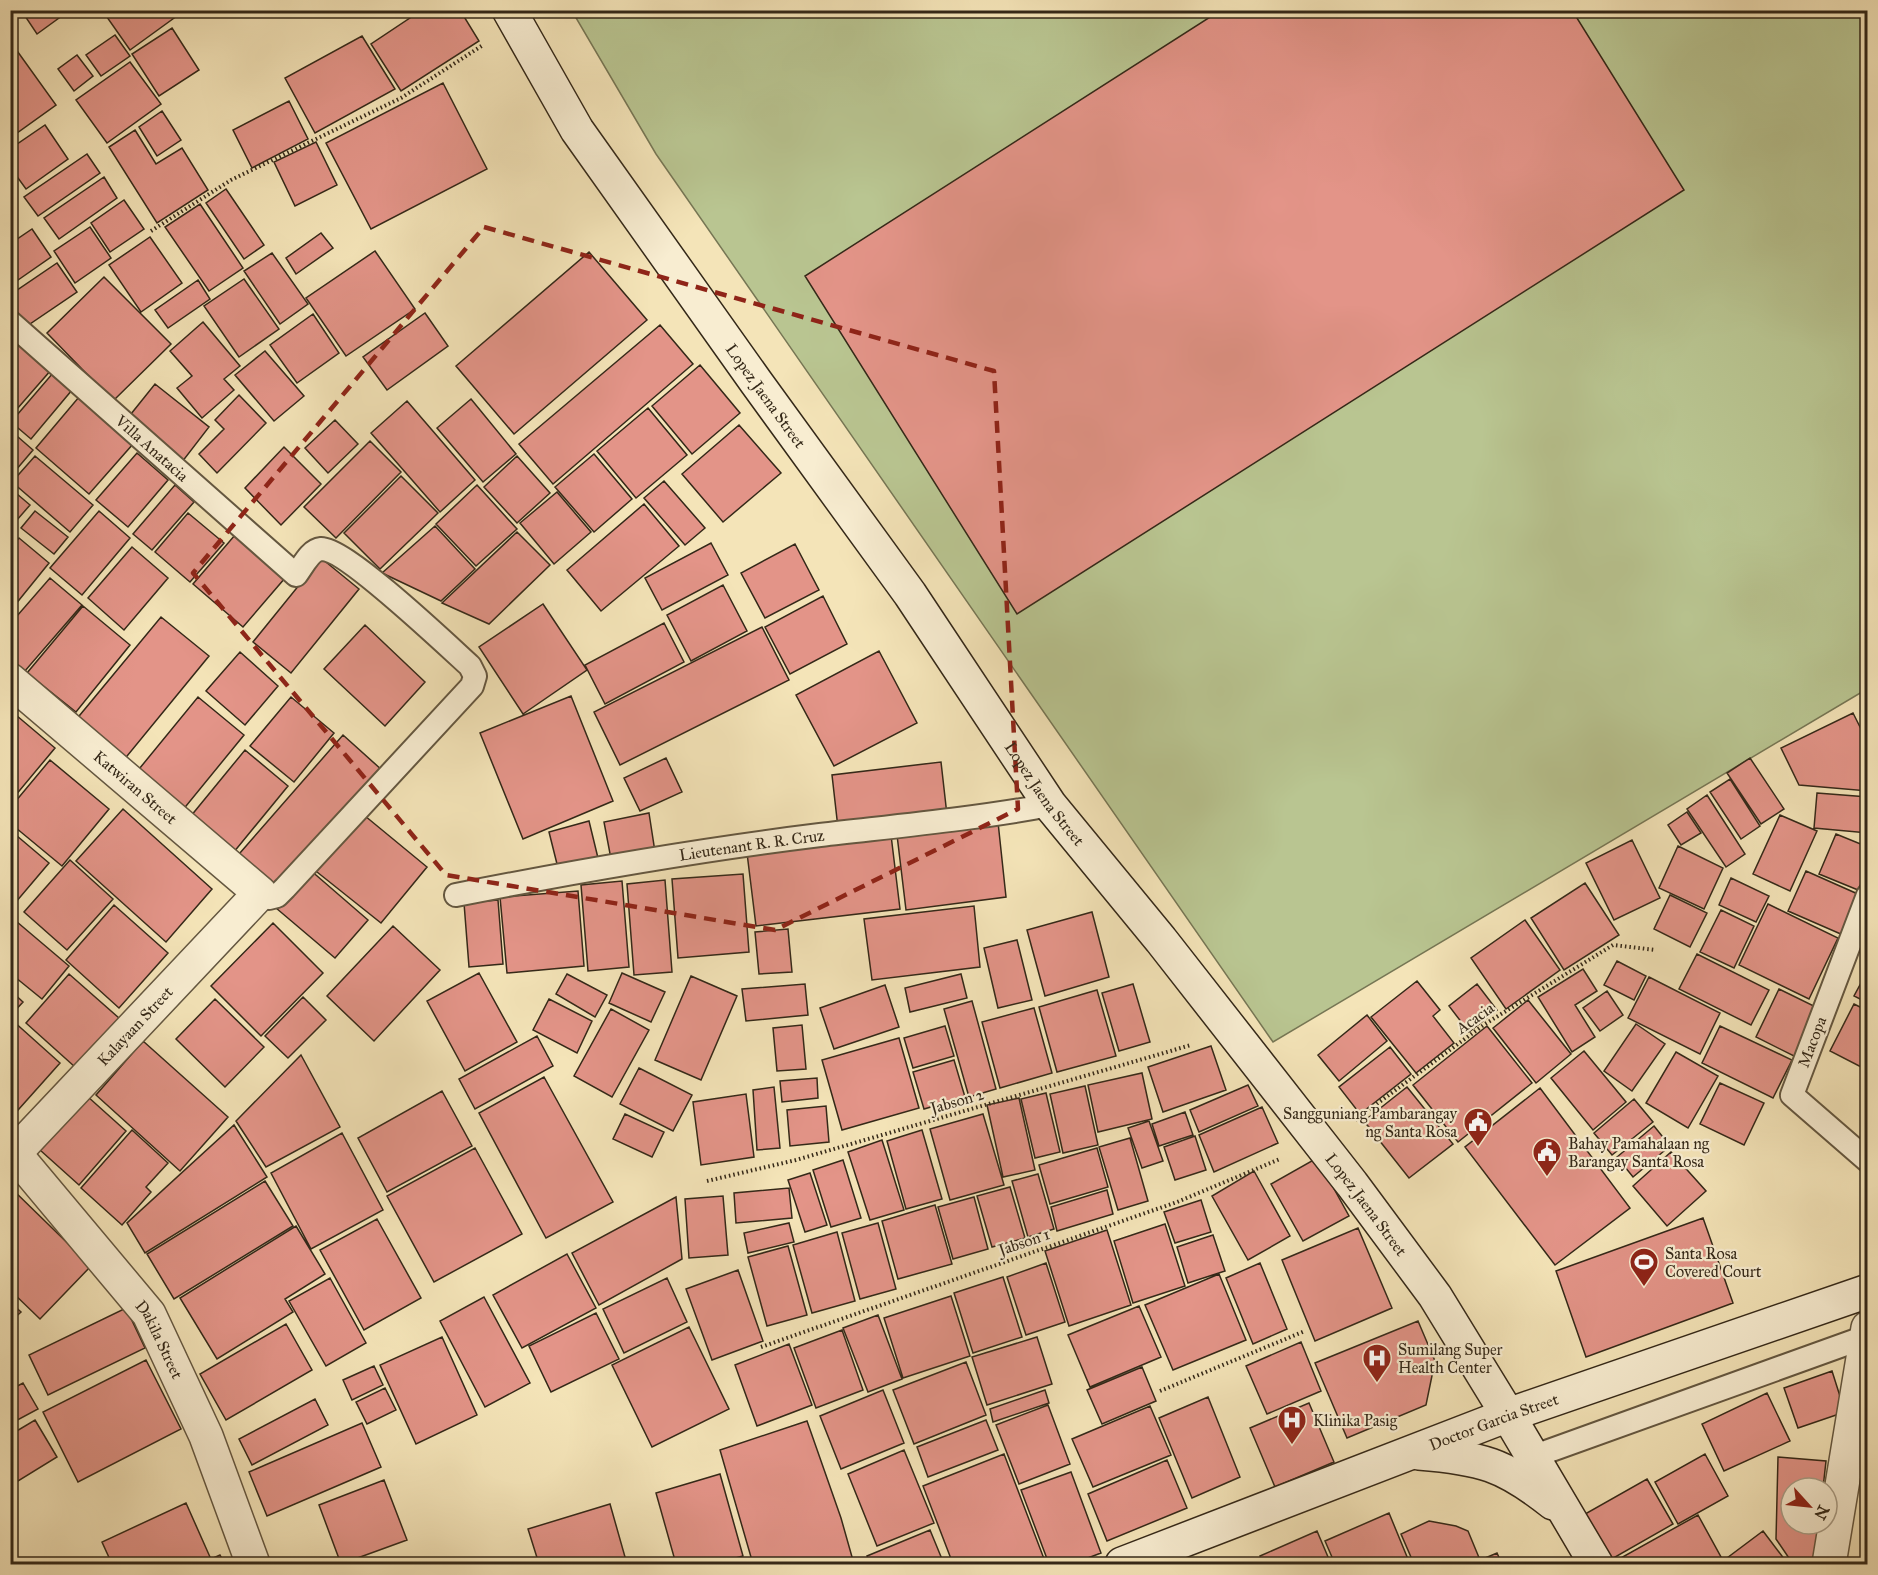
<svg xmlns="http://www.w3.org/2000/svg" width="1878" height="1575" viewBox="0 0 1878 1575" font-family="'IM FELL Great Primer',serif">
<rect width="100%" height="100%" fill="#f4e4b8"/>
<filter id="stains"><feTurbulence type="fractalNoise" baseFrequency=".00333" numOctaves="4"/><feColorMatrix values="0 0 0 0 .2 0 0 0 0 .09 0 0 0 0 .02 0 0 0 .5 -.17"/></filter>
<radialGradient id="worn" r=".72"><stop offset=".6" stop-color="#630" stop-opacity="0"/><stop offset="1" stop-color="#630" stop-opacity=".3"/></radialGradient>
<path fill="#b9c591" stroke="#767654" stroke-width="1.5" d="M572 11H1867V689L1273 1042 656 154Z"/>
<path fill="#e39488" stroke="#342818" stroke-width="1.5" d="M21 10H70L37 34Z
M102 10H180L181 13 130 50Z
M422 10H460L479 41 401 91 371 44Z
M1221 10H1572L1684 190 1017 614 805 276Z
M172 28 199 70 159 96 132 54Z
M115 35 130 56 101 76 86 55Z
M362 36 395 89 315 133 285 78Z
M10 41 56 105 10 138Z
M77 55 93 76 74 91 58 69Z
M130 62 161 104 107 143 76 100Z
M443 83 487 169 371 229 326 143Z
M289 101 308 139 252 168 233 130Z
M162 111 181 140 157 156 139 127Z
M45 125 68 159 26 189 10 167V149Z
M135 130 156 164 182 148 208 190 157 223 109 147Z
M316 142 337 185 295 206 274 162Z
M87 154 100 173 38 216 24 197Z
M104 177 117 198 59 239 44 218Z
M226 189 264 245 244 259 206 203Z
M124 200 144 229 110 252 91 223Z
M200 204 243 268 209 291 165 227Z
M90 227 111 258 75 283 54 251Z
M32 229 51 257 18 280 10 268V244Z
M321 233 333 248 296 274 286 258Z
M150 237 182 283 141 312 109 265Z
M375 251 415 309 346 356 306 298Z
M589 252 647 320 514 434 456 366Z
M272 253 308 304 280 324 244 271Z
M57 263 77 292 24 328 10 308V295Z
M104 277 171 344 113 401 47 333Z
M244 279 279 329 239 357 204 306Z
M198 280 210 299 168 328 155 310Z
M425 313 448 346 387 390 363 357Z
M313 314 339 353 297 383 270 345Z
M203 322 240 366 224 379 234 390 202 418 177 388 192 376 170 351Z
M660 325 693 364 553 484 519 444Z
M19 342 51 370 10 417V352Z
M265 351 304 396 274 421 235 375Z
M700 365 740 413 692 454 652 406Z
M53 373 72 390 31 439 11 422Z
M155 384 209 427 182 462 127 419Z
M239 395 266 423 217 473 199 454 224 429 215 420Z
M79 397 133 444 89 494 36 448Z
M471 399 516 454 483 482 437 428Z
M407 401 475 480 440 512 371 433Z
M648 408 687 455 636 498 597 451Z
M335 420 358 444 328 473 305 448Z
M739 425 781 473 723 522 682 474Z
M10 430 33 450 10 477Z
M370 441 401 472 336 538 304 507Z
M284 447 321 484 281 525 245 488Z
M137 453 168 480 128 527 96 500Z
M594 454 632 499 594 532 555 487Z
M35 456 93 505 70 532 12 482Z
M517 456 550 493 517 523 484 487Z
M401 476 438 513 380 569 344 533Z
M664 481 705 528 685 545 644 498Z
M175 485 194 502 152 550 133 534Z
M477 485 517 529 476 566 436 524Z
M10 488 30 505 10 528Z
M557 492 591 532 554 564 520 523Z
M644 504 679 546 601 611 567 570Z
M35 511 68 537 54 554 21 528Z
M99 511 130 538 82 595 50 568Z
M188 513 224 543 190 582 155 552Z
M435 526 475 569 441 601 382 573Z
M517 532 550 565 489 624 442 603Z
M235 535 285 578 243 627 193 584Z
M19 538 49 563 15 605 10 602V548Z
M711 543 728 575 662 610 645 578Z
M795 544 819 590 765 618 741 573Z
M132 547 168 578 124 630 88 598Z
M321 558 359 589 291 673 253 642Z
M50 578 82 605 18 679 10 672V624Z
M723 585 747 631 691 661 667 615Z
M823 596 847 644 790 674 765 627Z
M543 604 587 670 523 714 479 647Z
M83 606 130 645 76 712 27 673Z
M161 617 209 656 123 761 75 721Z
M664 623 684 662 605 704 585 665Z
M365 625 425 682 385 726 324 669Z
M762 627 789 680 620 765 594 712Z
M879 651 917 723 834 766 796 695Z
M240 652 278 686 245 725 206 691Z
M571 696 613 801 523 839 480 733Z
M198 697 244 735 182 811 135 774Z
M291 697 334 733 294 782 250 746Z
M10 710 55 748 10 802Z
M1853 713 1868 743V791L1799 785 1781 748Z
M343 735 383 771 272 896 233 861Z
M245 750 288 786 229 858 186 822Z
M666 758 682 792 640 811 624 778Z
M1750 758 1784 809 1761 824 1727 773Z
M50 760 109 809 62 866 10 823V808Z
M941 762 947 815 838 828 832 775Z
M1730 779 1760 826 1741 839 1710 792Z
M1817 793 1868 797V833L1814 828Z
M1707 795 1745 854 1726 867 1687 809Z
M123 809 212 889 166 942 76 861Z
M359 811 427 867 381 923 312 868Z
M1687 812 1701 833 1681 845 1668 825Z
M649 813 655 852 611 859 604 822Z
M1780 815 1817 831 1790 891 1753 874Z
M589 821 598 858 558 868 549 832Z
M998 822 1006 897 906 910 897 835Z
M10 830 49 863 10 909Z
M1836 834 1868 847V869L1858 890 1819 874Z
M891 835 900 909 756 926 747 853Z
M1632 840 1660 898 1614 920 1586 863Z
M1678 846 1723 868 1704 909 1659 888Z
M70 860 113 899 67 950 24 912Z
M309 869 368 920 335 958 276 908Z
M1806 871 1860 895 1843 935 1788 911Z
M743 874 749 952 678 958 672 879Z
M1731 878 1769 896 1756 922 1719 905Z
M665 880 672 972 634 975 627 884Z
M622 881 629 967 588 971 581 885Z
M1585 883 1619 935 1564 970 1531 918Z
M578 891 584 966 507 973 500 897Z
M1670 895 1707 913 1690 947 1654 929Z
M498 900 503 964 469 967 464 903Z
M1768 904 1838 938 1809 999 1739 965Z
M114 905 168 953 119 1008 66 960Z
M974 906 980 967 872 980 864 919Z
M1721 910 1754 926 1734 968 1700 952Z
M1092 912 1109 977 1045 996 1027 930Z
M10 916 69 966 42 999 10 973Z
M1525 920 1560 970 1506 1009 1471 958Z
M273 923 323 973 261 1036 211 986Z
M393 926 440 970 374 1041 327 996Z
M788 929 792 972 759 974 755 932Z
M1017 940 1032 1000 998 1008 984 948Z
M1697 954 1769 990 1751 1025 1679 989Z
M1617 961 1646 976 1634 1000 1604 985Z
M1583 969 1597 991 1575 1005 1595 1037 1572 1052 1538 997Z
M1868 970V1003L1854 996Z
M479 973 517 1042 465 1071 427 1001Z
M622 973 665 992 651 1022 609 1003Z
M69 974 119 1018 75 1067 26 1023Z
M567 974 607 995 595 1017 556 994Z
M961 974 967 998 910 1012 905 988Z
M691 976 737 996 701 1080 655 1060Z
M1649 977 1720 1013 1700 1054 1628 1018Z
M1417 981 1440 1010 1433 1016 1454 1043 1416 1073 1371 1017Z
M805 984 808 1015 746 1021 742 989Z
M1133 984 1150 1042 1119 1051 1102 993Z
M1477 984 1497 1010 1469 1032 1449 1006Z
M885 985 899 1027 834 1049 820 1008Z
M1779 989 1820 1009 1796 1057 1756 1037Z
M10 990 23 1002 10 1016Z
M1097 990 1116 1056 1057 1072 1039 1007Z
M1607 991 1623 1015 1600 1031 1583 1008Z
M303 997 326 1020 288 1058 265 1036Z
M215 999 264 1047 225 1087 176 1039Z
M549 999 592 1021 577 1053 533 1030Z
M1528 1000 1571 1054 1536 1083 1493 1028Z
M972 1001 996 1089 969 1097 944 1009Z
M1854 1004 1868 1011 1867 1070 1830 1051Z
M1034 1008 1052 1073 1000 1088 982 1022Z
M611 1009 649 1030 612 1097 574 1076Z
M1367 1015 1387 1041 1339 1081 1318 1055Z
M12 1020 60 1063 10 1119V1022Z
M1636 1024 1665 1044 1632 1091 1604 1071Z
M802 1025 806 1069 777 1071 773 1028Z
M945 1026 954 1056 913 1068 904 1038Z
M1487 1026 1532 1083 1458 1142 1413 1085Z
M1720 1026 1792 1060 1773 1098 1702 1063Z
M537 1036 553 1066 475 1109 459 1079Z
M899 1038 919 1108 842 1130 822 1060Z
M143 1041 228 1117 180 1171 96 1095Z
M1211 1046 1226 1090 1163 1112 1148 1067Z
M1390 1047 1411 1074 1360 1114 1339 1087Z
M1584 1051 1626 1102 1593 1130 1551 1078Z
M1676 1052 1718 1076 1688 1128 1646 1103Z
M301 1055 340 1127 266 1167 236 1121Z
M954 1060 965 1097 924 1109 913 1072Z
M639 1068 692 1095 673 1131 620 1104Z
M1142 1073 1152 1119 1098 1132 1088 1085Z
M544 1077 613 1202 546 1238 479 1113Z
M817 1078 818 1098 782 1102 780 1081Z
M1720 1083 1764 1103 1744 1145 1700 1124Z
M1248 1085 1258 1106 1199 1132 1190 1110Z
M1085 1086 1098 1145 1063 1153 1050 1094Z
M774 1087 780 1148 757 1150 753 1090Z
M1407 1087 1453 1144 1409 1178 1364 1121Z
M1540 1088 1630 1208 1555 1265 1465 1147Z
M442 1091 472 1146 387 1192 358 1138Z
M1046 1093 1060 1152 1035 1158 1021 1099Z
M746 1094 754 1157 701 1165 693 1102Z
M87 1096 126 1131 79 1185 40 1150Z
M1019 1098 1035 1170 1003 1177 987 1105Z
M1634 1099 1653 1122 1612 1155 1594 1133Z
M826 1106 829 1142 790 1146 787 1110Z
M1262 1107 1278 1143 1214 1172 1199 1135Z
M1185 1112 1193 1135 1159 1146 1152 1124Z
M625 1114 664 1132 652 1157 613 1139Z
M983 1114 1004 1185 950 1200 930 1129Z
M1149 1121 1163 1161 1142 1168 1128 1128Z
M234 1125 267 1177 145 1253 127 1223Z
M1654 1126 1670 1146 1633 1177 1617 1157Z
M132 1130 168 1163 146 1187 151 1192 122 1225 81 1188Z
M922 1130 942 1199 906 1209 887 1141Z
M342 1133 383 1210 311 1249 271 1173Z
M1195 1136 1206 1170 1175 1180 1164 1147Z
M1130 1138 1148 1201 1118 1210 1099 1147Z
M882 1140 904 1210 870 1220 848 1152Z
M475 1148 522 1234 434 1282 387 1196Z
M1097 1148 1108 1187 1050 1204 1039 1165Z
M1671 1152 1706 1191 1667 1226 1633 1186Z
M1317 1158 1349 1216 1303 1241 1271 1184Z
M843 1160 861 1218 831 1227 813 1170Z
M1254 1171 1290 1236 1248 1260 1212 1196Z
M810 1173 827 1225 805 1232 788 1180Z
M1038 1174 1054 1229 1028 1237 1012 1181Z
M265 1181 293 1226 174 1299 147 1254Z
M10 1187 91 1266 40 1319 10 1290Z
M1010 1187 1025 1238 992 1247 977 1196Z
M789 1188 792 1218 736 1223 734 1193Z
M1107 1190 1113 1214 1057 1231 1051 1207Z
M723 1196 728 1255 689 1258 685 1199Z
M676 1197 682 1259 599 1305 572 1253Z
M974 1197 988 1249 953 1259 938 1207Z
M1201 1200 1211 1232 1175 1243 1164 1212Z
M935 1205 952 1264 898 1279 882 1221Z
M1703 1218 1733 1303 1586 1357 1556 1271Z
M377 1219 421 1298 364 1330 320 1250Z
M789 1223 794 1242 748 1253 744 1233Z
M878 1223 896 1289 860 1299 842 1233Z
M1165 1224 1185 1286 1133 1303 1114 1241Z
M296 1226 325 1274 285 1299 293 1312 217 1359 180 1298Z
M1358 1228 1392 1308 1315 1341 1282 1260Z
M1107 1230 1131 1305 1069 1326 1045 1251Z
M837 1232 855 1301 812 1313 793 1245Z
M1213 1235 1225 1271 1188 1283 1177 1247Z
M788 1246 807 1315 767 1326 748 1257Z
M567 1254 596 1308 522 1348 493 1295Z
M1046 1263 1065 1322 1026 1335 1007 1277Z
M1260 1263 1287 1329 1253 1344 1226 1278Z
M738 1270 763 1341 712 1360 686 1289Z
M1219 1274 1246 1340 1173 1370 1145 1305Z
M1003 1277 1022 1337 973 1353 954 1293Z
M330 1278 366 1343 326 1366 289 1301Z
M667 1278 687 1322 624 1353 603 1309Z
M951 1296 970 1356 903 1378 884 1318Z
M484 1297 530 1383 485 1407 440 1321Z
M10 1302 21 1312 10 1322Z
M1139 1306 1161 1357 1090 1387 1068 1335Z
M126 1308 145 1348 48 1395 29 1355Z
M596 1313 619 1359 551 1392 529 1346Z
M878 1315 902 1379 868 1392 843 1328Z
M1418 1321 1435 1361 1426 1405 1347 1438 1315 1363Z
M286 1324 312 1370 226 1420 200 1374Z
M689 1327 729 1409 652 1447 612 1365Z
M842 1330 863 1390 816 1408 794 1348Z
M442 1337 477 1415 416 1444 380 1365Z
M1037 1337 1052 1384 987 1405 972 1357Z
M1301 1342 1321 1391 1267 1414 1246 1366Z
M789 1344 812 1405 757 1426 735 1365Z
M146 1360 181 1429 78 1482 43 1412Z
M966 1362 986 1415 914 1444 893 1390Z
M374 1366 383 1385 352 1400 343 1380Z
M1142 1367 1156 1401 1102 1424 1087 1390Z
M1832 1371 1845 1412 1798 1428 1784 1388Z
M23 1383 38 1409 10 1424V1390Z
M385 1388 396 1410 367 1424 356 1402Z
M883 1390 904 1443 841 1469 820 1416Z
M1045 1390 1049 1403 993 1422 990 1409Z
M1767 1393 1790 1441 1724 1471 1702 1424Z
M1208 1397 1240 1477 1192 1498 1159 1418Z
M315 1399 328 1425 252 1465 239 1439Z
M1309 1403 1334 1462 1275 1487 1250 1428Z
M1048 1405 1070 1464 1019 1484 996 1425Z
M1150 1406 1171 1455 1093 1487 1072 1439Z
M35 1420 57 1457 10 1486V1435Z
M986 1420 998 1450 928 1477 917 1447Z
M807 1421 841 1518 854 1564H753L720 1450Z
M362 1423 381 1467 267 1516 249 1472Z
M904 1450 934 1523 877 1546 848 1474Z
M1004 1454 1046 1564H953L923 1486Z
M1705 1454 1728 1496 1678 1524 1655 1482Z
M1778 1457 1826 1461 1823 1488H1791V1524H1819L1815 1564H1793L1776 1539Z
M1167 1460 1187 1508 1107 1541 1088 1494Z
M1071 1472 1101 1553 1072 1564H1049L1021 1490Z
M720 1474 743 1556 713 1564H676L656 1493Z
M1647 1479 1673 1524 1603 1564 1578 1518Z
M384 1480 407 1540 341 1564 319 1505Z
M186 1503 210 1557 193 1564H112L102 1542Z
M610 1504 627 1564H539L528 1529Z
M1389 1513 1410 1564H1335L1325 1541Z
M1698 1515 1721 1557 1707 1564H1610Z
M1429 1521 1456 1526 1468 1531 1480 1560 1468 1564H1414L1401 1534Z
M930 1530 944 1564H870L867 1556Z
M1317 1531 1331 1564H1263L1260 1556Z
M1763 1531 1788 1564H1719Z
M1497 1553 1502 1564H1471Z
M220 1555 225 1564H200Z"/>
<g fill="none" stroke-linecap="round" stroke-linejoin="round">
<g stroke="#645740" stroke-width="26">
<g id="lane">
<path id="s1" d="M10 322 296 575C303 566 310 550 321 549 345 548 448 646 470 666L475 676 472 686 285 888 277 896 269 898 260 893"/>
<path id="s2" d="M456 895C577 871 698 850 820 835 897 826 974 819 1050 805"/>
<path d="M1868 895 1792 1095 1868 1161"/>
<path d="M1532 1457 1868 1336"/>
</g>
</g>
<g stroke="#645740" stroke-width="36">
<g id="street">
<path id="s3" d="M10 680 260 893 10 1158"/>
<path id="s4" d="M10 1148 149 1314 206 1436 253 1564"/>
<path d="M1829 1564 1868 1328"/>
</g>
</g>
<g stroke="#342818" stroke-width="36">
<g id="secondary">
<path id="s5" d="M509 10 577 130 756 382 910 594 1050 805 1161 940 1352 1184 1435 1296 1508 1415 1596 1564"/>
<path d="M1419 1453C1481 1458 1504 1464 1553 1503"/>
<path id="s6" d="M1122 1564 1508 1415 1868 1291"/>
</g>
</g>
<path stroke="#342818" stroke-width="4" stroke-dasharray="1.5 3" stroke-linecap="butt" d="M151 231 231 180 401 98 483 45
M1355 1120 1485 1024 1613 945 1656 950
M707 1181 796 1160 1191 1045
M761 1347 1177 1202 1280 1159
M1160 1391 1305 1331"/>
<use href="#lane" stroke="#f8edd1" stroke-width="22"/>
<use href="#street" stroke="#f8edd1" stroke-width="33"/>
<use href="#secondary" stroke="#f8edd1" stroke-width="33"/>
</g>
<path fill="none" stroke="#8f2418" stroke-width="4.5" stroke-dasharray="12 8" stroke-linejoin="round" d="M484 227 994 371 1018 809 775 930 446 875 193 573Z"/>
<defs>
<g id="civic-pin" transform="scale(1.5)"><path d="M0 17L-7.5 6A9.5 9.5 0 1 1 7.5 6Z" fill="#8f2418" stroke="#f8edd1"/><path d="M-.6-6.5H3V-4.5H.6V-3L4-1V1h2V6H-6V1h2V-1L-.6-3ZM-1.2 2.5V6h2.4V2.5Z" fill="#fff"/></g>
<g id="stadium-pin" transform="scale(1.5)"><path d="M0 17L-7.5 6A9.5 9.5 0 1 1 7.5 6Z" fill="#8f2418" stroke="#f8edd1"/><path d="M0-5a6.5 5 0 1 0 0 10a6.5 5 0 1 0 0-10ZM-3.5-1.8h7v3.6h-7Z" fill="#fff"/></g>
<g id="hospital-pin" transform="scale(1.5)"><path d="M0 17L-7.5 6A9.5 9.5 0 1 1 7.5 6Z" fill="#8f2418" stroke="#f8edd1"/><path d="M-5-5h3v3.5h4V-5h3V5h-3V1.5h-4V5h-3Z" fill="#fff"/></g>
</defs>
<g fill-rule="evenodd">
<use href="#civic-pin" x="1478" y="1122"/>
<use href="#civic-pin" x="1547" y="1152"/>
<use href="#stadium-pin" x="1644" y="1262"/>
<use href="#hospital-pin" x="1377" y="1358"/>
<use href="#hospital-pin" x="1292" y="1420"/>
</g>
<g text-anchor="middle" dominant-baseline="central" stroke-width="4.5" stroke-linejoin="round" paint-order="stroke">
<g font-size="16" fill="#342818" stroke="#f8edd1">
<text stroke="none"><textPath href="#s5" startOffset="464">Lopez Jaena Street</textPath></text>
<text stroke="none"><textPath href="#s1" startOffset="190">Villa Anatacia</textPath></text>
<text stroke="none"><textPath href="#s3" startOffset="165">Katwiran Street</textPath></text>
<text stroke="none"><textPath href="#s5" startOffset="950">Lopez Jaena Street</textPath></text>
<text stroke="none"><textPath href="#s2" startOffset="300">Lieutenant R. R. Cruz</textPath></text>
<text transform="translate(1475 1018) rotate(-35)">Acacia</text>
<text transform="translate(135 1026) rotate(-47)">Kalayaan Street</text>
<text transform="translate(1812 1042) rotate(-69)">Macopa</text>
<text transform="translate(957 1101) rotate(-16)">Jabson 2</text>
<text stroke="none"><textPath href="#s5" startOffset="1472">Lopez Jaena Street</textPath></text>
<text transform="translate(1024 1242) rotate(-19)">Jabson 1</text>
<text stroke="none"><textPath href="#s4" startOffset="244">Dakila Street</textPath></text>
<text stroke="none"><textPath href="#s6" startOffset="398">Doctor Garcia Street</textPath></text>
</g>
<g font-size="16" fill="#342818" stroke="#f8edd1" text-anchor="start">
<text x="1457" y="1113" text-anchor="end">Sangguniang Pambarangay<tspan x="1457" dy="18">ng Santa Rosa</tspan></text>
<text x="1568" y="1143">Bahay Pamahalaan ng<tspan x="1568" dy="18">Barangay Santa Rosa</tspan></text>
<text x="1665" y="1253">Santa Rosa<tspan x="1665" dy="18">Covered Court</tspan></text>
<text x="1398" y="1349">Sumilang Super<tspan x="1398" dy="18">Health Center</tspan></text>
<text x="1313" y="1420">Klinika Pasig</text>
</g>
</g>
<rect width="1878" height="1575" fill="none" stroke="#f4e4b8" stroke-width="36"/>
<rect x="12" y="12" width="1854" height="1551" fill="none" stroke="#342818" stroke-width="3"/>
<rect x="18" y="18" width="1842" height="1539" fill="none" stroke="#342818" stroke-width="1.5"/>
<g transform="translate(1809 1506) rotate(117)"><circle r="28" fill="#f8edd1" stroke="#aa9e87" stroke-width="1.5"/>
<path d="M0-4.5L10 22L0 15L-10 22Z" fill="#8f2418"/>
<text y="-9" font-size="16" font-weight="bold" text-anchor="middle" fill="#342818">N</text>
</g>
<rect width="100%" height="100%" filter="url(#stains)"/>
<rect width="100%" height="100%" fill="url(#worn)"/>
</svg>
